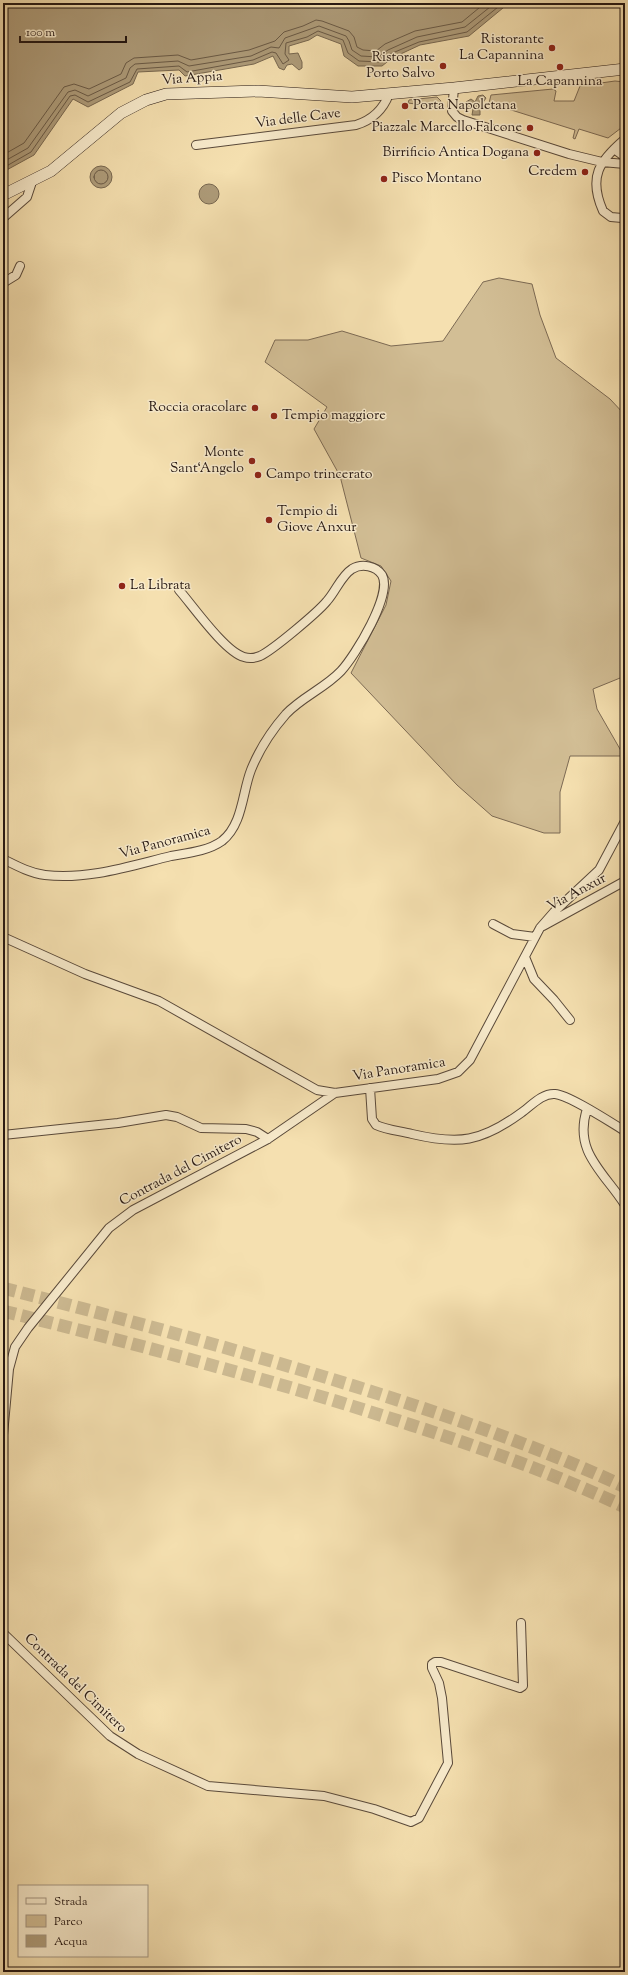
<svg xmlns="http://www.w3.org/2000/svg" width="628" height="1975" viewBox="0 0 628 1975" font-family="'Sorts Mill Goudy',serif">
<rect width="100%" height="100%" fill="#f5e0b0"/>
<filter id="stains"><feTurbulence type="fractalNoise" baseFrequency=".005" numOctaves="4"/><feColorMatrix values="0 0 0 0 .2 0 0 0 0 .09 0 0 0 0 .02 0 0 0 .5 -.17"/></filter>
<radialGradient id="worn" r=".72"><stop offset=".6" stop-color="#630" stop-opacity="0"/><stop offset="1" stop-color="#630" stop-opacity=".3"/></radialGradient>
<path fill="#d2be95" stroke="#7c6a54" d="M615 81 625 82V125L608 138 579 129 575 139 573 138 575 130 489 103 491 95 553 89 556 91 554 101H574L580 86Z
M437 97 441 101 438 107 408 103 409 100Z
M499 278 532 284 540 315 556 358 610 399 625 415V625L621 646 625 657V676L593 689 597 709 624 756H570L560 792V833H544L492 816 457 785 351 673 386 605 391 581 381 566 361 558 340 476 314 429 327 407 265 362 275 340H308L342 331 391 346 443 341 483 282Z"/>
<path fill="#ae9c7a" stroke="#776750" d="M3 3H509L469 36 420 45 392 58 382 66H358L344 56 341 44 317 35 309 40 289 46V54L298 53 302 62V68L299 70 292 64 287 65 284 70 279 68 273 56 254 64 185 76 179 70 138 72 133 84 88 107 73 99 34 155 3 172Z
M483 95 486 98 480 107V115H472L473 109 466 106V102L471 99 475 102 478 96Z
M90 177a11 11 0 1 1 22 0a11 11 0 1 1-22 0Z
M199 194a10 10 0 1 1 20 0a10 10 0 1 1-20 0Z"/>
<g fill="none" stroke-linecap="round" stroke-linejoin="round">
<path stroke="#6a5a46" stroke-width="1" d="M3 155 24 143 64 87 74 84 89 89 121 74 126 63 134 58 178 55 191 60 249 50 275 41 284 32 303 26 316 20 322 21 349 31 354 37 357 47 363 50 376 51 385 44 415 31 462 22 485 3
M3 162 28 148 68 92 75 90 88 96 126 78 130 68 135 64 178 61 189 66 251 56 271 47 279 48 285 38 319 26 346 36 349 41 352 50 361 56 378 57 388 50 417 37 465 27 495 3
M3 168 31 152 70 96 75 95 88 102 130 82 137 69 179 66 187 72 253 60 272 52 276 53 283 64 289 60 285 54 286 43 307 37 318 31 343 40 348 53 359 61 380 62 390 54 419 42 467 32 503 3
M94 177a7 7 0 1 1 14 0a7 7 0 1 1-14 0Z"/>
<path stroke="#cbb890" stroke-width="13" stroke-dasharray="13 6" stroke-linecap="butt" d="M3 1288C121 1318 238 1350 354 1386 446 1415 538 1446 625 1487
M3 1311C117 1339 230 1369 342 1403 438 1433 534 1464 625 1507"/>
<g stroke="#59493a" stroke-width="10">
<path id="minor" d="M454 88 452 111 457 117 463 120 569 154 602 162 625 164
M196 145 356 125C372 120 383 110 389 94
M614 149 625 157
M3 218 27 197 32 182
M622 218 611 217 603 211C588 177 599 161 625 139
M3 283 16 275 20 266
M3 859C17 866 30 873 45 875 88 880 130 866 171 856 188 853 208 851 222 841 243 824 242 793 251 770 259 750 272 730 286 714 302 697 325 688 341 671 355 656 393 594 382 575 376 566 362 563 352 569 341 576 336 591 327 601 318 612 273 650 260 656 255 658 250 659 244 657 225 652 193 606 179 590
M493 924 512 934 535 937
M543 926 625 881
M3 937 85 974 159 1001 317 1090 335 1093 438 1079 458 1072 470 1060 540 928 554 912 599 870 625 821
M525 957 534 979 554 1000 570 1020
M370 1088 372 1119 376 1125C387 1130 400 1131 412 1134 459 1145 481 1142 521 1113 531 1106 542 1093 555 1094 569 1095 610 1122 625 1131
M587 1109C573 1152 604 1172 625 1205
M3 1135 118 1123 166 1115 177 1117 201 1128 246 1129 257 1132 268 1139
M3 1435 9 1369 15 1347 28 1328 109 1228 133 1210 268 1139 335 1093
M3 1633 110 1736 138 1754 208 1786 324 1796 374 1809 411 1822 419 1818 448 1763 442 1698 439 1683 432 1668V1664L435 1662H441L520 1688 523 1686 521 1623"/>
</g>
<g stroke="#251712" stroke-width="12">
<path id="secondary" d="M3 195 51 171 121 113 146 100 166 94 258 91 352 97 454 88 625 69"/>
</g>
<use href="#minor" stroke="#f8ebcc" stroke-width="8"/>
<use href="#secondary" stroke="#f8ebcc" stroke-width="11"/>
</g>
<g fill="#8f2418" stroke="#f8ebcc" stroke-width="1.5">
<circle cx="552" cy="48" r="4"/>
<circle cx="443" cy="66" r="4"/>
<circle cx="560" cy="67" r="4"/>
<circle cx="405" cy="106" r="4"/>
<circle cx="530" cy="128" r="4"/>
<circle cx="537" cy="153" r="4"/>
<circle cx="585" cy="172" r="4"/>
<circle cx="384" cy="179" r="4"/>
<circle cx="255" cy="408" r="4"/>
<circle cx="274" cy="416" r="4"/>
<circle cx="252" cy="461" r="4"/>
<circle cx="258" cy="475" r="4"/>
<circle cx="269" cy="520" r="4"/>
<circle cx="122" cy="586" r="4"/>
</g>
<g text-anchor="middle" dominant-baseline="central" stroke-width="3" stroke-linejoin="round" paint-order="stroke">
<g font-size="14" fill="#251712" stroke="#f8ebcc" text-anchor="end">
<text x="544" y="40">Ristorante<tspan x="544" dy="16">La Capannina</tspan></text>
<text x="435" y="58">Ristorante<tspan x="435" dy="16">Porto Salvo</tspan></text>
<text x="560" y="82" text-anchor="middle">La Capannina</text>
<text x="413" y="106" text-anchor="start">Porta Napoletana</text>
<text x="522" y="128">Piazzale Marcello Falcone</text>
<text x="529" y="153">Birrificio Antica Dogana</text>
<text x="577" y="172">Credem</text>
<text x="392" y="179" text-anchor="start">Pisco Montano</text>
<text x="247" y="408">Roccia oracolare</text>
<text x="282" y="416" text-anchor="start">Tempio maggiore</text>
<text x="244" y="453">Monte<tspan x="244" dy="16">Sant‘Angelo</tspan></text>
<text x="266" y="475" text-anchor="start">Campo trincerato</text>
<text x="277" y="512" text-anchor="start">Tempio di<tspan x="277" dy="16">Giove Anxur</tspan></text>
<text x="130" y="586" text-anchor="start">La Librata</text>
</g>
<g font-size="14" fill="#251712" stroke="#f8ebcc">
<text transform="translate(192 79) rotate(-4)">Via Appia</text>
<text transform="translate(298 119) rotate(-7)">Via delle Cave</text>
<text transform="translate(165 843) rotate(-15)">Via Panoramica</text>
<text transform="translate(577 893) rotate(-28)">Via Anxur</text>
<text transform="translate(399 1070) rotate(-9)">Via Panoramica</text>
<text transform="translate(181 1171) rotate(-28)">Contrada del Cimitero</text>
<text transform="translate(75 1684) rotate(44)">Contrada del Cimitero</text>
</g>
</g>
<rect width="628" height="1975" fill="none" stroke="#f5e0b0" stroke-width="16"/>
<rect x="4" y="4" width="620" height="1967" fill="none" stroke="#251712" stroke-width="2"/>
<rect x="8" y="8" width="612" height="1959" fill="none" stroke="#251712"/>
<rect x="18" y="1885" width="130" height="72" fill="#f8ebcc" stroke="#a49682"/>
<rect x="26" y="1898" width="20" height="6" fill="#f8ebcc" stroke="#a49682"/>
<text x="54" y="1905" font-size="12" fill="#251712">Strada</text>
<rect x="26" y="1915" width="20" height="12" fill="#d2be95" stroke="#a49682"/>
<text x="54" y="1925" font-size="12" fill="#251712">Parco</text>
<rect x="26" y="1935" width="20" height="12" fill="#ae9c7a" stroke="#a49682"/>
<text x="54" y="1945" font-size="12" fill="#251712">Acqua</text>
<path d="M20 36v6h106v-6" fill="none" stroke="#251712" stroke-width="2"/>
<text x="26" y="36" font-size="12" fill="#251712" stroke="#f8ebcc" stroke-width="3" paint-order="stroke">100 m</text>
<rect width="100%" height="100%" filter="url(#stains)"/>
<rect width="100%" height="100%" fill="url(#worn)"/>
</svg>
